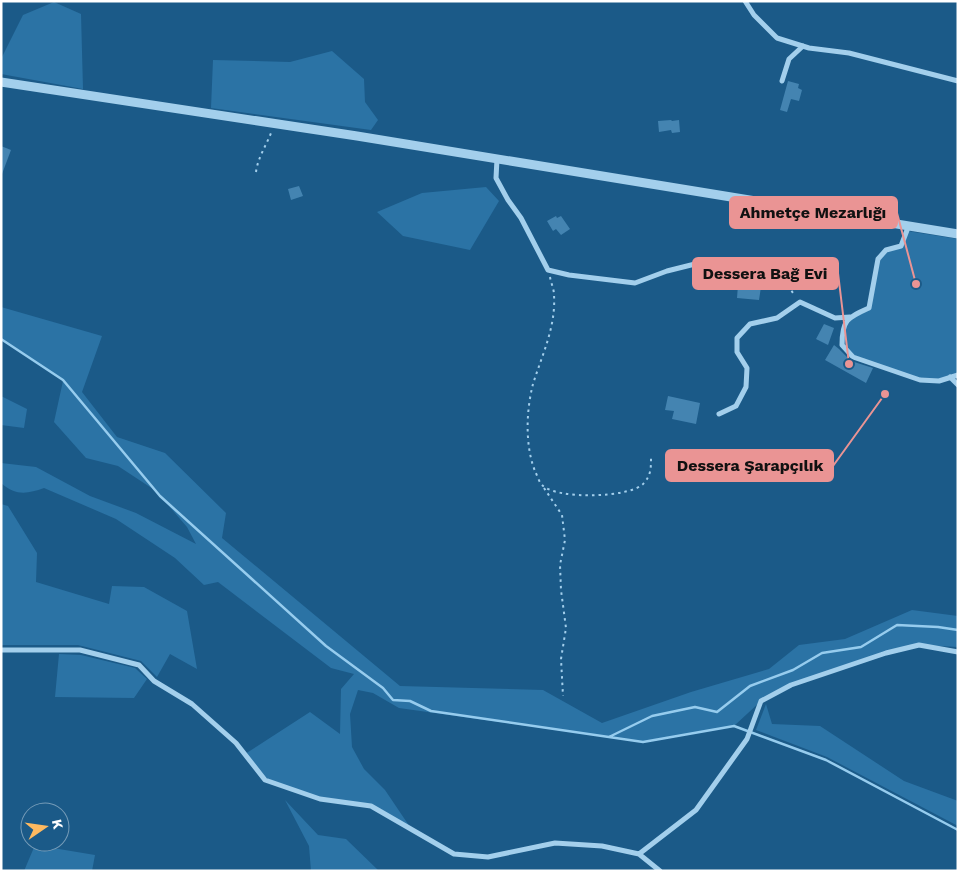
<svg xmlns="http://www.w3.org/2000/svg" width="959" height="872" viewBox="0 0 959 872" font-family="'Work Sans',sans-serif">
<rect width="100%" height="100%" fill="#1b5a88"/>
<path fill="#2b73a5" d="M54 2 81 14 83 89 1 74V59L23 15Z
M332 51 364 79 365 102 378 120 371 130 211 108 213 60 290 62Z
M486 187 499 201 470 250 403 236 377 212 422 193Z
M907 231 958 239V375L939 381 920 380 853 357 842 345C842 320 847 318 869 308L878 259 886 250 901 246Z
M1 307 102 336 82 392 117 437 165 453 226 513 222 538 400 686 543 690 602 723 691 692 769 669 799 645 845 639 912 610 958 616V647L919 645 791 685 761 701 734 726 643 742 399 708 373 693 358 690 350 714 352 747 364 769 385 790 412 830 371 806 320 799 265 780 245 754 310 712 340 734 341 689 354 674 331 668 218 582 204 585 175 558 116 519 44 488C27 494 16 496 1 483V463L36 467 90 496 136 513 196 544 187 527 156 491 118 466 86 458 54 422 63 381 1 339Z
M1 396 27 409 24 428 1 425Z
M1 504 8 506 37 553 36 582 109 604 112 586 144 587 187 611 197 669 170 654 157 677 141 661 78 645H1Z
M59 654 81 655 135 668 147 679 134 698 55 697Z
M766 704 772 724 820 726 904 781 958 801V826L827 757 756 730Z
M285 800 318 835 346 839 379 871H311L309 846Z
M35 845 95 855 92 871H24Z"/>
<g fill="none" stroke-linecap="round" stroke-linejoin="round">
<path stroke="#96ccee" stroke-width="2.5" d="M1 339 63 380 160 496 326 646 383 688 393 700 410 701 431 711 643 742 734 726 826 760 958 830
M609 737 652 716 695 707 717 712 750 686 793 670 822 653 861 647 897 625 938 627 958 630"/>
</g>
<path fill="#4484b1" d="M788 81 799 84 798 88 802 90 799 101 791 99 787 112 780 110Z
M671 120 672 121 679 120 680 132 672 133 671 130 659 132 658 121Z
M1 146 11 150 2 174 1 173Z
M299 186 303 196 291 200 288 189Z
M556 216 557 218 561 216 570 229 561 235 556 229 553 231 547 221Z
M738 285 761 287 759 300 737 298Z
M824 324 834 328 828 345 816 339Z
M834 345 839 349 851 361 873 368 866 383 825 360Z
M668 396 700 403 696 424 672 419 674 411 665 410Z"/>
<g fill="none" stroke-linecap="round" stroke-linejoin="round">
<path stroke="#a3cfec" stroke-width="2" stroke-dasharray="2.5 4" stroke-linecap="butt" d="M256 172C258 157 266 146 271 133
M766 264 775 266 795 296
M550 277C551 283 554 289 554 295 556 327 542 355 533 384 526 411 525 446 535 471 537 475 539 482 542 485 556 500 632 498 644 483 651 475 651 468 651 458
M544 488 562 515 565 540 560 565 561 590 566 628 561 659 563 696"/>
<path stroke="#a3cfec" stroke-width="5" d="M745 1 754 15 777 38 809 48 849 53 958 81
M782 81 789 59 803 46
M497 159 496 178 508 200 521 218 548 270 569 275 635 283 667 271 695 264
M909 225 901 246 886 250 878 259 869 308C847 318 842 320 842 345L853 357 920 380 939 381 958 375
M950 377 958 385
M719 414 736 406 746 387 747 368 737 352V338L750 324 777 318 800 302 835 318 850 317
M1 650H80L139 665 154 681 192 704 236 743 265 780 320 799 371 806 454 854 488 857 555 843 602 846 639 854 660 871
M639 854 696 810 747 739 761 701 791 685 886 653 919 645 958 652"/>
<path stroke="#a3cfec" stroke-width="9" d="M1 82 357 136 958 234"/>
</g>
<path fill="none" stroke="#ea9494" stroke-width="2" d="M916 284L897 213M849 364L838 273M885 394L833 466"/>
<g fill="#ea9494" stroke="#1b5a88" stroke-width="2">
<circle cx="916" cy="284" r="5"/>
<circle cx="849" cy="364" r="5"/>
<circle cx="885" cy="394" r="5"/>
</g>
<g fill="#ea9494" stroke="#ea9494" stroke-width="2">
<rect x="730" y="197" width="167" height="31" rx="5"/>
<rect x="693" y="258" width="145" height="31" rx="5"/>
<rect x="666" y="450" width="167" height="31" rx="5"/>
</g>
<g font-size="16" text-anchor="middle" font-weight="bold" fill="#111">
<text x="813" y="218">Ahmetçe Mezarlığı</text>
<text x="765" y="279">Dessera Bağ Evi</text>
<text x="750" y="471">Dessera Şarapçılık</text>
</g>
<rect width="959" height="872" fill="none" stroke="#ffffff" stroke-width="5"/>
<g transform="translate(45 827) rotate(77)"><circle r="24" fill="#1b5a88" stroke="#769cb8"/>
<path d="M0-4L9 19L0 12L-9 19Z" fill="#feb960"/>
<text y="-8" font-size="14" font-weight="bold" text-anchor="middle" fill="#ffffff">K</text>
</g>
</svg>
